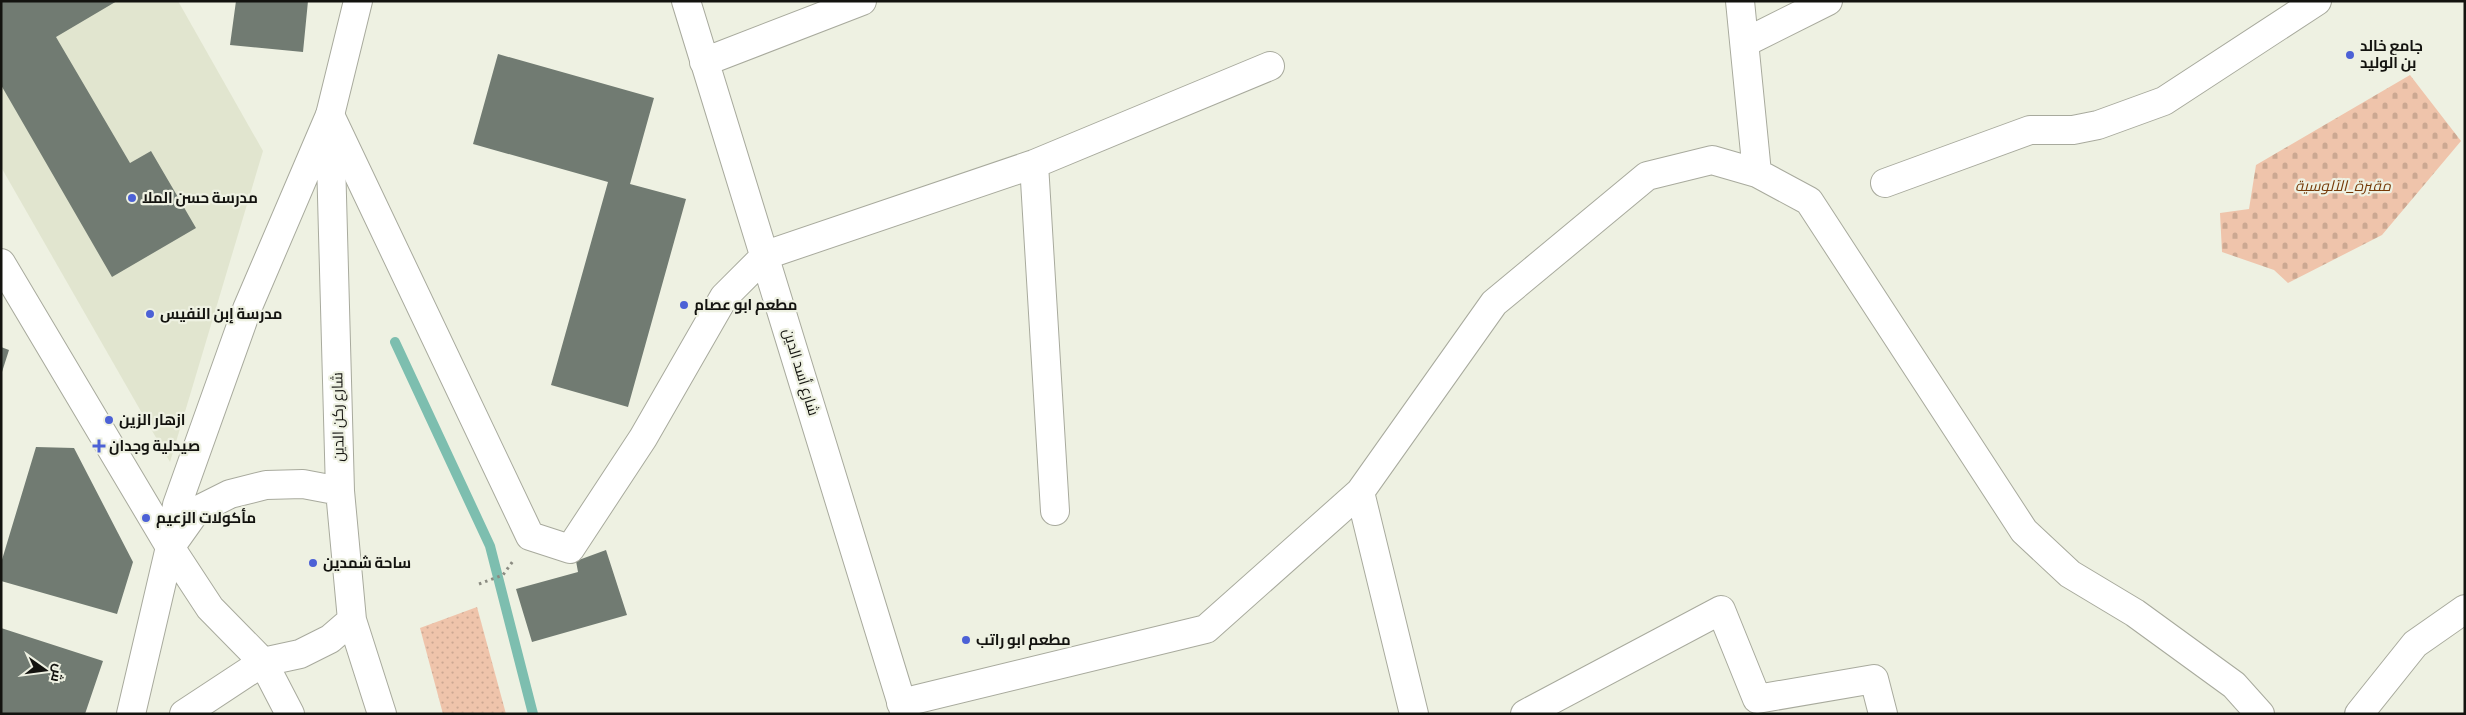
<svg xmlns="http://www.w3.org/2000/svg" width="2466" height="715" viewBox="0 0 2466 715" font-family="Bitter,Cairo,serif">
<defs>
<pattern id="cemetery-stones" width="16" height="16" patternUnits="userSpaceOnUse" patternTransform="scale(1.25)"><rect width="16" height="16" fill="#efc4ab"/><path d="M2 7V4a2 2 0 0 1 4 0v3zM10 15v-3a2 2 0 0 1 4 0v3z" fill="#cca892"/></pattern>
<pattern id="park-dots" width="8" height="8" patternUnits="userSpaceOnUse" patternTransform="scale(1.25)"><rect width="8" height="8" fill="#efc4ab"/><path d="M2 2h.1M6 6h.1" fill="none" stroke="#cca892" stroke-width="1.8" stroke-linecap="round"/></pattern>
</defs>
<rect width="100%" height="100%" fill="#eef1e2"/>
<path fill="#e1e5cf" d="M1 1H178L263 151 170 462 1 167Z"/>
<path fill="url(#cemetery-stones)" d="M2410 75 2461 141 2382 235 2288 283 2274 270 2222 252 2220 213 2249 209 2256 165Z"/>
<path fill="url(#park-dots)" d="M477 607 506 714H443L420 628Z"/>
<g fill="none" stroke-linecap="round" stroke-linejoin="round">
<path stroke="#7dbeaf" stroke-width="10" d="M395 342 490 546 533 714"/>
</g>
<path fill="#717b72" d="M1 1H117L56 37 130 163 151 151 196 228 112 277 1 85Z
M236 1H308L303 52 230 45Z
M498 54 654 98 630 184 686 199 628 407 551 385 608 182 473 144Z
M1 347 9 350 2 372H1Z
M36 447 74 448 133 562 117 614 1 581V563Z
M606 550 627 615 532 642 516 589 578 572 576 561Z
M1 628 103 661 85 714H1Z"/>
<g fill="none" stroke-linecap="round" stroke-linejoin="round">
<g stroke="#a8aa9d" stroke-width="30">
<path id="street" d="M686 1 905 714
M1740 1 1757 173
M1746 42 1828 1
M704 62 862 1
M330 115 530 536 570 549 643 438 724 297 766 255 1034 164 1270 66
M1034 164 1055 511
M1885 183 2030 130H2073L2098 125 2164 101 2317 1
M1360 492 1414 714
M901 703 1206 629 1360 492 1494 303 1647 176 1712 160 1757 173 1809 201 2024 531 2070 574 2135 613 2234 685 2260 714
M1525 714 1721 610 1757 699 1874 679 1883 714
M2359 714 2415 644 2465 609"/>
</g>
<g stroke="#a8aa9d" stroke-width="30">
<path id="secondary" d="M330 123 340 491 352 620 382 714
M1 263 170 547 210 608 263 662 290 714
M174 542 196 511 230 494 266 485 303 484 340 491
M131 714 170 547 177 505 247 309 330 115 358 1
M184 714 263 662 300 654 330 639 352 620"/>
</g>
<path stroke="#8b8c82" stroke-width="3" stroke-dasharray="2.5 4" stroke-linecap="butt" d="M479 584 503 575 513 561"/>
<use href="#street" stroke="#fff" stroke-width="28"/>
<use href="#secondary" stroke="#fff" stroke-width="28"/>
</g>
<g fill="#4c61d6" stroke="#eef1e2" stroke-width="2">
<circle cx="2350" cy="55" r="5"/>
<circle cx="132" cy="198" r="5"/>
<circle cx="684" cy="305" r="5"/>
<circle cx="150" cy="314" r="5"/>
<circle cx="109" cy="420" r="5"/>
<path d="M96.5 438.5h5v5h5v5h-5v5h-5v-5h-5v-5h5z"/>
<circle cx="146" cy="518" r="5"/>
<circle cx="313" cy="563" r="5"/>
<circle cx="966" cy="640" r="5"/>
</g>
<g text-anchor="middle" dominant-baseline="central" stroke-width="4.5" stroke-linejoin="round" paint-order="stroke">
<g font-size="15" font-weight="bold" fill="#13130f" stroke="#eef1e2" text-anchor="start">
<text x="2360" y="46">جامع خالد<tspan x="2360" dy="17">بن الوليد</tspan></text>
<text x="142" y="198">مدرسة حسن الملا</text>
<text x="694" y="305">مطعم ابو عصام</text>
<text x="160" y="314">مدرسة إبن النفيس</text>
<text x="119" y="420">ازهار الزين</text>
<text x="109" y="446">صيدلية وجدان</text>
<text x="156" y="518">مأكولات الزعيم</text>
<text x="323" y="563">ساحة شمدين</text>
<text x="976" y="640">مطعم ابو راتب</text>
</g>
<g font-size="15" font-style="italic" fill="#753907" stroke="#eef1e2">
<text x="2343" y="186">مقبرة_الآلوسية</text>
</g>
<g font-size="15" fill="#13130f" stroke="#eef1e2">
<text transform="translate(801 372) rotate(73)">شارع أسد الدين</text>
<text transform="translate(338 417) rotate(-91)">شارع ركن الدين</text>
</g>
</g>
<rect width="2466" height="715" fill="none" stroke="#13130f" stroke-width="5"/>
<g transform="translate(45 670) rotate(104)" stroke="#eef1e2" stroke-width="4" paint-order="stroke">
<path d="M0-4L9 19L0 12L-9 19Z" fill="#13130f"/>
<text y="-8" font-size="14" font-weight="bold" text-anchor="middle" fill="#13130f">ش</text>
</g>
</svg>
